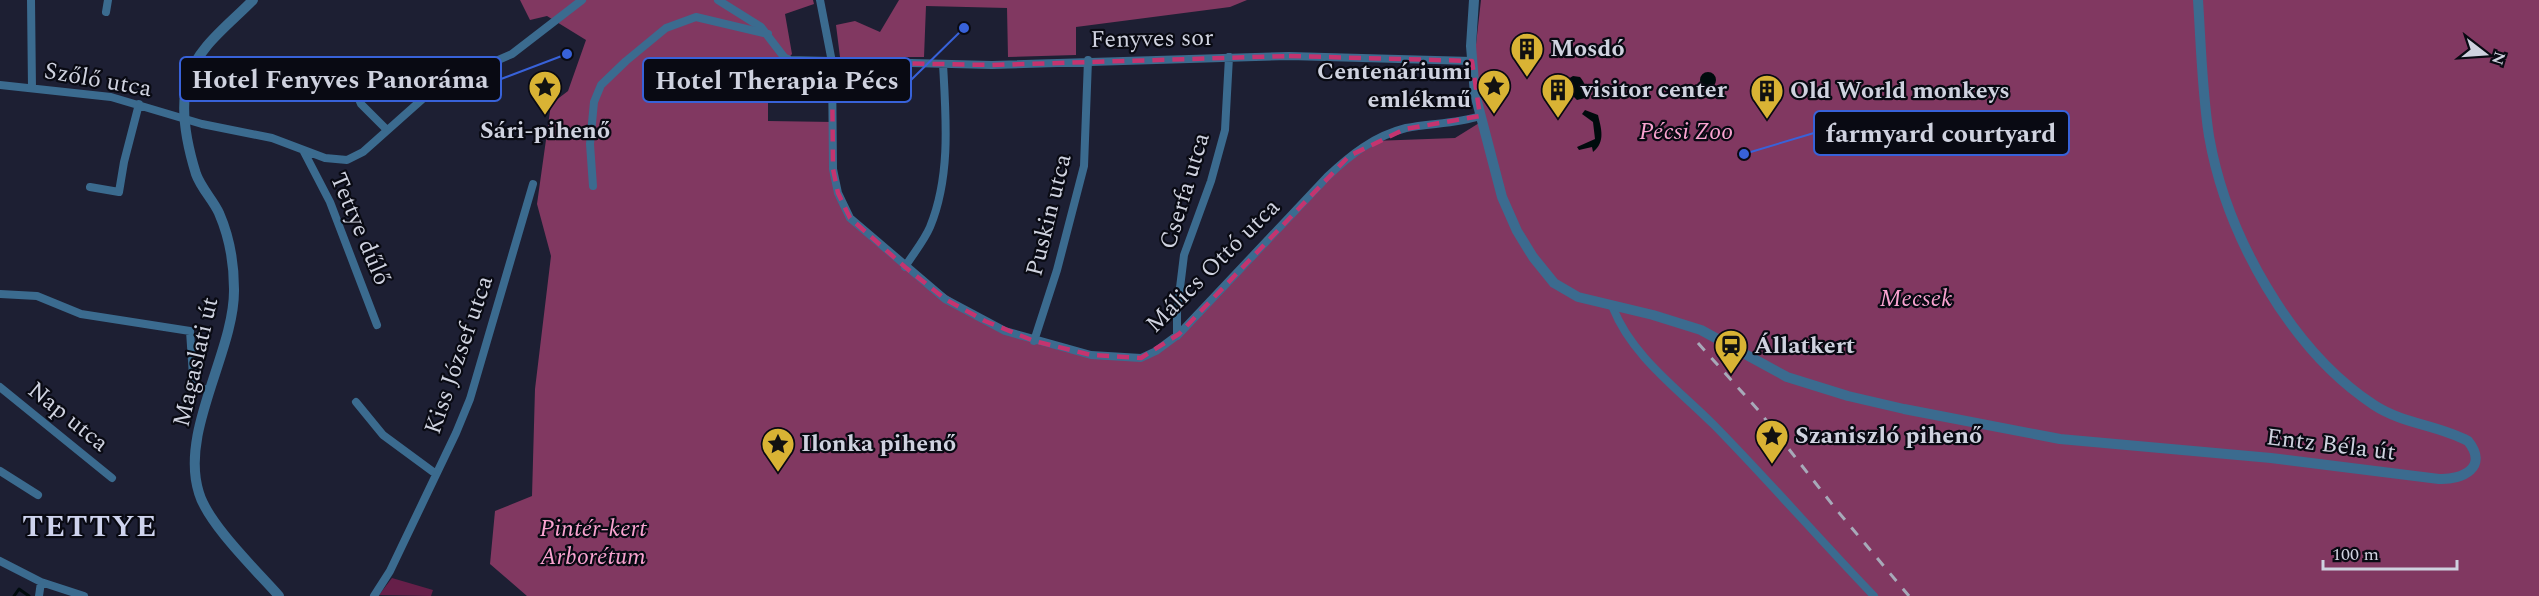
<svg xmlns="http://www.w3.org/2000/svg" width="2539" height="596" viewBox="0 0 2539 596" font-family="Spectral,serif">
<rect width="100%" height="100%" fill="#1d1f33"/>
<path fill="#661f49" d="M392 578 433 590 431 596 379 595Z"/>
<path fill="#813861" d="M520 0H813L814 4 785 14 792 54 768 82V121L834 122 833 169 850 218 905 267 985 321 1090 357 1141 358 1179 334 1327 177 1373 141 1455 138 1484 120 1474 62 1481 0H2539V596H527L490 564 495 511 532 496 535 389 551 256 537 204 551 104 568 91 586 40 547 16 530 20Z
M899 0H1247L1230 7 1076 27V55L1008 57 1007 8 926 6 924 57H840L836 25 855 21 880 32Z"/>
<path fill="#000b0d" d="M1700 80a8 8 0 1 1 16 0a8 8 0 1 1-16 0Z
M1573 76 1580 77C1585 83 1588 90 1585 98L1577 100 1568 91V79Z
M1585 110 1598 115C1601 128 1606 142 1593 152L1592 147 1579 150 1577 147 1595 139 1593 122 1582 114Z"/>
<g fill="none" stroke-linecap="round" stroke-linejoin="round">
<path stroke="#000b0d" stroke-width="3" d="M14 596 19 589 29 596"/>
<path stroke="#3b6b8f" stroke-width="8" d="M31 0 32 88
M718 0 761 27 784 57 790 60 992 65 1289 56 1472 61
M820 0 832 62 833 169 838 193 850 218 945 299 1005 331 1091 355 1141 358 1156 351 1179 334 1327 177C1350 155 1374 136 1406 128 1430 123 1456 124 1480 116
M106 12 108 0
M351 81 361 104 387 130
M0 85 111 97 202 124 272 138 325 158 347 160 363 152 436 87 512 54 582 0
M303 150 330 202 377 325
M593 186 590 144 594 102 601 85 626 61 666 28 696 17 768 34
M90 187 119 192 124 162 139 104
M905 267C913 254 924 241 930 227 951 176 946 118 943 64
M0 294 37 296 81 314 190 331 193 376 199 387 209 391
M1613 308C1632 356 1678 389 1714 425 1769 481 1820 540 1874 596
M1177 336V312L1184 255 1211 181 1225 130 1229 57
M1034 341 1057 270 1084 166 1088 60
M0 387 112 478
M356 402 383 435 436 474
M0 471 38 495
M0 561 41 582 84 596
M39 596 41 582
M374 596 390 571 456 433 470 399 533 184"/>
<path stroke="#3b6b8f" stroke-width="10" d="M253 0C231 23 196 48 188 80 179 109 187 145 196 174 201 188 213 200 219 213 229 236 234 264 234 289 235 351 179 431 199 493 208 524 257 571 279 596
M1474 0 1471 46 1475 94 1502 197 1517 231 1533 257 1554 283 1578 297 1653 315 1701 330 1787 377 1848 396 1904 409 2060 439 2271 458 2439 479C2463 480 2489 467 2468 441 2438 425 2403 424 2374 405 2290 350 2226 234 2209 136 2202 91 2201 45 2198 0"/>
<path stroke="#a7aab9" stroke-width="3" stroke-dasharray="10 10" stroke-linecap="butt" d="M1698 343 1759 411 1835 508 1909 596"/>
</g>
<path fill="none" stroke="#c4346f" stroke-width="4.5" stroke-dasharray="12 8" stroke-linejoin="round" d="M1289 56 1472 61 1480 116 1405 129 1349 156 1179 334 1141 358 1091 355 1034 341 985 321 945 299 905 267 850 218 838 193 833 169 832 62 992 65Z"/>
<defs>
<g id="building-pin" transform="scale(1.725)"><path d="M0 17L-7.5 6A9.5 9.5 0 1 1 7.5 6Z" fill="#d9b334" stroke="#090a13"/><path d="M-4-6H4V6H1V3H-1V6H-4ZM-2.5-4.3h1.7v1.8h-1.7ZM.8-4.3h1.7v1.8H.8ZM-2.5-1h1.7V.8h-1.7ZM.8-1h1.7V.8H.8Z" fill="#111"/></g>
<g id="sight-pin" transform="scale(1.725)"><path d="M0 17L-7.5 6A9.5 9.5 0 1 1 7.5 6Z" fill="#d9b334" stroke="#090a13"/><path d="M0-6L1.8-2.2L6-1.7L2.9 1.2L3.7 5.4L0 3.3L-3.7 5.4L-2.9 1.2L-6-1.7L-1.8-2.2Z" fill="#111"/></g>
<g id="station-pin" transform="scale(1.725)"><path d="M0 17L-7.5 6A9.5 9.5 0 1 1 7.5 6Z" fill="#d9b334" stroke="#090a13"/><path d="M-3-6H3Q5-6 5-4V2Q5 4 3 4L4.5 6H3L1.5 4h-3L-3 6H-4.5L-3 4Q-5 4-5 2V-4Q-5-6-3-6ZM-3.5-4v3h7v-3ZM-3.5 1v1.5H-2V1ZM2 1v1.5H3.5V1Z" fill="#111"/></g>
</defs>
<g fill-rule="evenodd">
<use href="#building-pin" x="1527" y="49"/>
<use href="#sight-pin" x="1494" y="86"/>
<use href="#sight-pin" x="545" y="87"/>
<use href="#building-pin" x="1558" y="90"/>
<use href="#building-pin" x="1767" y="91"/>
<use href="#station-pin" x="1731" y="346"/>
<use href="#sight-pin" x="1772" y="436"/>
<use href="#sight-pin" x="778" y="444"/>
</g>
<g text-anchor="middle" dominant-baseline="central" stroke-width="4.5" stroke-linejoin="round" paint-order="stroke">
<g font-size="24" fill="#cfd2df" stroke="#090a13">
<text transform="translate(1152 39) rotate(-1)">Fenyves sor</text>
<text transform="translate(98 80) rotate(10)">Szőlő utca</text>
<text transform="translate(1185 191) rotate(-73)">Cserfa utca</text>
<text transform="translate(1049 215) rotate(-76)">Puskin utca</text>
<text transform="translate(360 229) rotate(67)">Tettye dűlő</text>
<text transform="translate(1213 266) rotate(-45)">Málics Ottó utca</text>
<text transform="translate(459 355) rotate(-71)">Kiss József utca</text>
<text transform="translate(196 362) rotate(-77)">Magaslati út</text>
<text transform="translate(68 417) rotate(39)">Nap utca</text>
<text transform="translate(2331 445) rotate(7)">Entz Béla út</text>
</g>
<g font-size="24" font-weight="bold" fill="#cfd2df" stroke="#090a13" text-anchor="start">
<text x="1550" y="49">Mosdó</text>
<text x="1471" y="72" text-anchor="end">Centenáriumi<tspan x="1471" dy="28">emlékmű</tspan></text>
<text x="1581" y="90">visitor center</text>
<text x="1790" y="91">Old World monkeys</text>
<text x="545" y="131" text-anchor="middle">Sári-pihenő</text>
<text x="1754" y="346">Állatkert</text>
<text x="1795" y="436">Szaniszló pihenő</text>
<text x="801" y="444">Ilonka pihenő</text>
</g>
<g font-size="24" font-style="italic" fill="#f9a3d0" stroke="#090a13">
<text x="1686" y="132">Pécsi Zoo</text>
<text x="1916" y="299">Mecsek</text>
<text x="593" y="529">Pintér-kert<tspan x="593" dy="28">Arborétum</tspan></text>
</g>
<g font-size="30" font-weight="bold" letter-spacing="1.5" fill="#ced3ed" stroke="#090a13">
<text x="90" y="527">TETTYE</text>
</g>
</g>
<path fill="none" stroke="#3862d9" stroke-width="2" d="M567 54L501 79M964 28L911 80M1744 154L1814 133"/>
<g fill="#3862d9" stroke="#090a13" stroke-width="2">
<circle cx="567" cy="54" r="6"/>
<circle cx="964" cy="28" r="6"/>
<circle cx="1744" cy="154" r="6"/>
</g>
<g fill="#090a13" stroke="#3862d9" stroke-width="2">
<rect x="180" y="57" width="321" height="44" rx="6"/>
<rect x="643" y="58" width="268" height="44" rx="6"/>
<rect x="1814" y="111" width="255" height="44" rx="6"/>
</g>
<g font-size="26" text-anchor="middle" font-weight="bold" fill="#cfd2df">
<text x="340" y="88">Hotel Fenyves Panoráma</text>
<text x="777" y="89">Hotel Therapia Pécs</text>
<text x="1941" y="142">farmyard courtyard</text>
</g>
<g transform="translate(2485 54) rotate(107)" stroke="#090a13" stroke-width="4.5" paint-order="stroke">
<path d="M0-4.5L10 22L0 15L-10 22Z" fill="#cfd2df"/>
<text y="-9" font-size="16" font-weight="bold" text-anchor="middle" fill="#cfd2df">N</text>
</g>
<path d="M2323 560v9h134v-9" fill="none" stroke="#cfd2df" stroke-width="3"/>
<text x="2332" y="560" font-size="18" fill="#cfd2df" stroke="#090a13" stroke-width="4.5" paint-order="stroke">100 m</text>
</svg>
